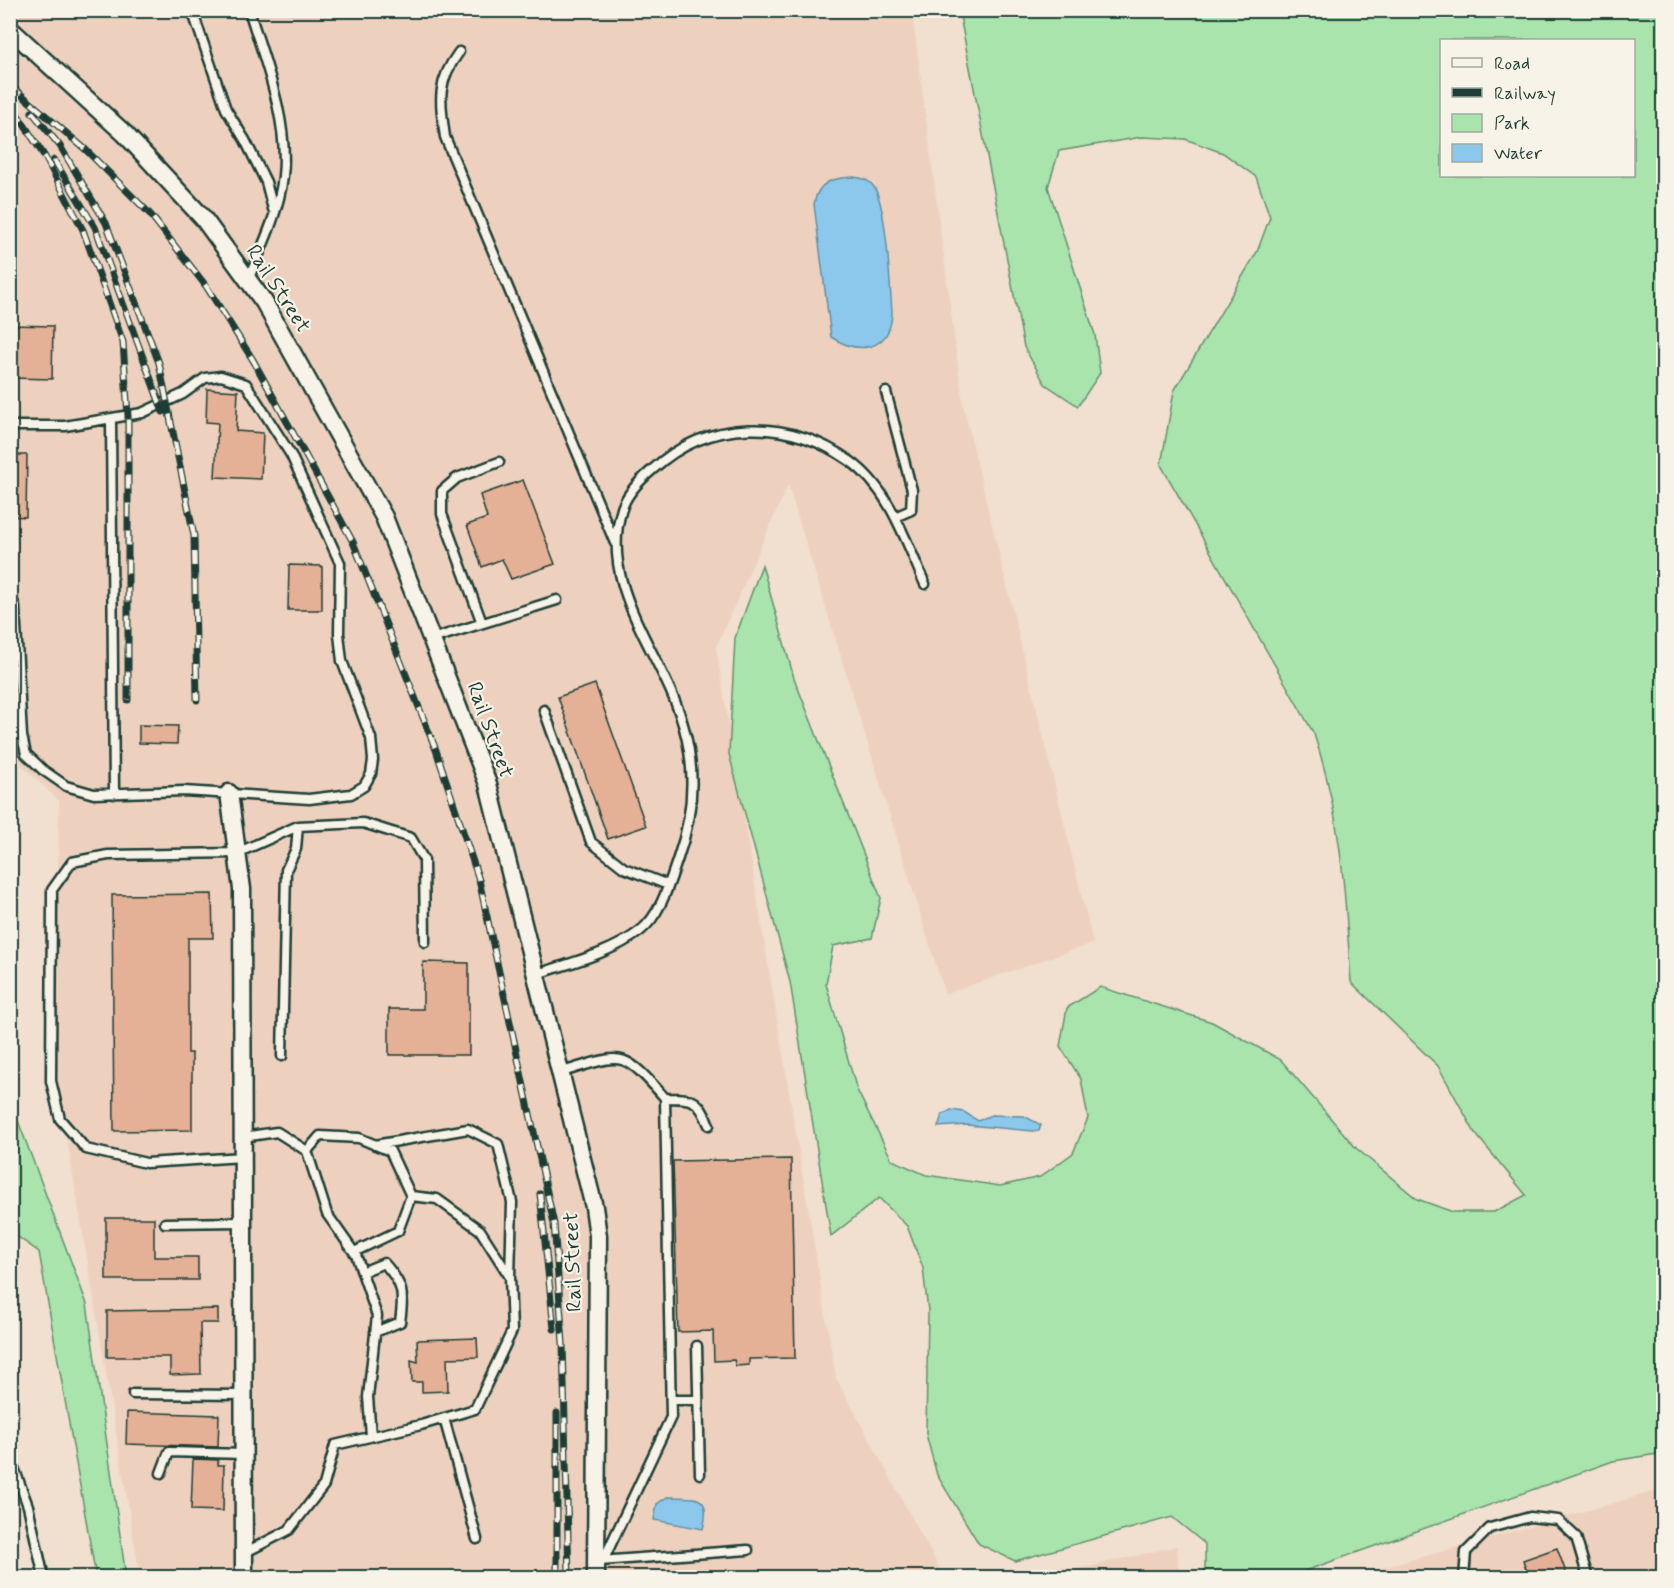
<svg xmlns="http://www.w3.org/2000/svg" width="1674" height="1588" viewBox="0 0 1674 1588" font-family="Mynerve,sans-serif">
<rect width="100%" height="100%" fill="#f1dfcf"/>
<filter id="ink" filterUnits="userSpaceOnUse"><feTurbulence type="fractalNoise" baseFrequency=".0167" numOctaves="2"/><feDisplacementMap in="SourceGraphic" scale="12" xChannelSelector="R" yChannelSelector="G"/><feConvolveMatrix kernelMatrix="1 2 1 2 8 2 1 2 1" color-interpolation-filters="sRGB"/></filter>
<g filter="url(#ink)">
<path fill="#edd1be" d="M11 11H912L963 405 1093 943 945 994 788 485 716 647 836 1378 944 1577H140L56 1073 59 801 11 755Z
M1663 1489V1577H1351Z
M1177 1546 1179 1577H1045Z"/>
<path fill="#a8e4ab" stroke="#649070" stroke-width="1.5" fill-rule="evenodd" d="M959 11H1663V1453L1613 1461 1288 1577H1205V1544L1172 1517 1015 1561 979 1544 937 1475 926 1434 928 1311 923 1268 907 1226 879 1198 831 1236 790 982 729 754 735 638 762 565 794 678 881 898 872 938 833 946 826 984 857 1090 892 1160 926 1175 1000 1186 1040 1177 1073 1153 1088 1118 1081 1079 1060 1046 1067 1008 1100 987 1212 1022 1281 1060 1356 1148 1417 1199 1453 1212H1494L1526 1195 1475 1133 1438 1066 1351 982C1345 895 1342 818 1314 734L1161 465 1174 391 1257 252 1270 217 1256 177 1223 153 1185 139 1142 137 1059 151 1048 187 1095 335 1100 373 1078 406 1045 384 1024 347ZM1442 40H1634V176H1442Z
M11 1102 87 1304 126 1577H96L39 1252 11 1232Z"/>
<path fill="#8cc8ec" stroke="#6090a2" stroke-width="1.5" d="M853 177C862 178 868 179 874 187 887 207 890 286 892 313 890 351 859 355 831 337L814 204C818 181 833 178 853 177Z
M951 1110 964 1112 978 1121 991 1115 1024 1116 1041 1125 1039 1131H1033L967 1125 938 1127 942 1115Z
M667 1497C696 1498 712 1493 703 1529L654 1520 657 1504Z"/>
<path fill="#e4b096" stroke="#1f3d34" stroke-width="1.5" d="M10 325 53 326 52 379 10 378Z
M207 389 238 391 236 431 263 433 261 479 215 477 218 423 206 422Z
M10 455H27L26 517 10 516Z
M523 480 555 564 511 579 502 559 482 567 467 525 487 518 480 495Z
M289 565 322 566V610H288Z
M595 684 646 826 608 839 558 697Z
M139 725 178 726 177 744 139 743Z
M212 894 213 938H188V1053H192V1130L114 1131 112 895Z
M423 962 469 963V1055H389V1009H423Z
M791 1159 795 1358 749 1359V1365L736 1366 734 1360 714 1361 713 1331 678 1332 673 1161Z
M106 1218H154V1257H198V1280H106Z
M218 1309V1323H200L201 1374 170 1375V1357H107V1311Z
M477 1338 478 1357 447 1358 448 1391 422 1392V1382H412L411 1360 418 1362 417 1340Z
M127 1412 219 1415 218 1447 126 1444Z
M193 1459 218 1460V1465H224L223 1511 191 1510Z
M1557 1548 1568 1578H1529L1523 1560Z"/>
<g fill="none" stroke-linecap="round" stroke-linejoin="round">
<g stroke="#1f3d34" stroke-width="13">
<path id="lane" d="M192 10 226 109 245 140 266 182 273 209
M459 52C436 83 440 101 445 137L615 543
M248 280C262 247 279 212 283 176 289 121 265 62 249 10
M886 392 912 490 911 510 895 517
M111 420 114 794
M10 423 14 426H65L142 413 183 394 205 378 221 376 246 384 291 455 340 563 339 634 342 661 371 738 373 760 371 774 364 786 351 794 309 799 184 791 94 794 66 786 43 770 26 754 22 736 15 607 10 593
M482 623 442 514V491L457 478 499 462
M432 639 557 600
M544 710 591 842 624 868 668 885
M537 974C570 963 612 953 640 931 661 915 670 881 678 858 693 816 696 771 684 728 665 656 599 590 621 512 625 495 639 481 652 470 708 418 788 417 850 461 890 489 906 542 925 584
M282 1056 286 870 296 849 298 826
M562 1072C623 1054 621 1048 665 1098L671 1417 603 1561
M665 1098C693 1098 698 1098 709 1125
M243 1137 277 1132 307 1151 327 1214 356 1255 377 1316 368 1397 371 1436
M375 1145 468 1129 498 1144 512 1202 510 1277
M307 1151 320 1136 359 1138 390 1151 411 1196 398 1231 354 1252
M243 1157 146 1163 86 1149 60 1119 51 1081 52 890 72 862 108 855 237 853 298 826 363 823 411 838 424 860 425 942
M165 1223 243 1222
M362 1272 384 1263C404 1285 404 1294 400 1322L375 1332
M697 1346 700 1474
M133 1394 244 1395
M671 1400H698
M444 1418 477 1539
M10 1457 28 1506 44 1578
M161 1473 169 1452 244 1454
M244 1553 289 1530 324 1485 335 1445 421 1425 475 1409 512 1331 510 1277 480 1230 437 1199 411 1196
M600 1561 748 1550
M1464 1578 1466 1552 1490 1528 1530 1517 1558 1520 1576 1537 1588 1578"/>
</g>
<g stroke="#1f3d34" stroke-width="21">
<path id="street" d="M10 29 125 134 203 218 264 302 384 517 488 784 594 1207 598 1236 596 1578
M229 793 242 889 244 1578"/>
</g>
<use href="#lane" stroke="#f7f3e8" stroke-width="8"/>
<use href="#street" stroke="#f7f3e8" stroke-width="16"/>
<g stroke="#1f3d34" stroke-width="7">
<path id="rail" d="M10 85 85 149 150 214 206 286 253 360 353 542 436 750 479 880 554 1224 563 1343 569 1578
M14 109 45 157 83 230 123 342 128 416V700
M32 112 60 146 106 223 159 363 194 536 197 700
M54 160 95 227 163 412
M540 1194 554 1329
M557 1578V1413"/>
</g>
<use href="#rail" stroke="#f7f3e8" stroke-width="4.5" stroke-dasharray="14" stroke-linecap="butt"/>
</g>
</g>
<g text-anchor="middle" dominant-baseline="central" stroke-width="4.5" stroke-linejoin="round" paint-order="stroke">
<g font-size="21" fill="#1f3d34" stroke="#f7f3e8">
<text transform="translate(278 289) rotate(57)">Rail Street</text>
<text transform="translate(490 730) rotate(70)">Rail Street</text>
<text transform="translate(573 1262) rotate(-92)">Rail Street</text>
</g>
</g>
<rect width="1674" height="1588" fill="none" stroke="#f7f3e8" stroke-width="36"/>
<rect x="18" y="18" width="1638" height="1552" fill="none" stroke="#1f3d34" stroke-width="2" filter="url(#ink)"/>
<rect x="1440" y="39" width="195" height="138" fill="#f7f3e8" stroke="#a1aaa0" stroke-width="1.5"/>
<rect x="1452" y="58" width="30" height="9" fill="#f7f3e8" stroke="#a1aaa0" stroke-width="1.5"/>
<text x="1494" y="69" font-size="18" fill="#1f3d34">Road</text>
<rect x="1452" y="88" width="30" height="9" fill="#1f3d34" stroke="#a1aaa0" stroke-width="1.5"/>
<text x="1494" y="99" font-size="18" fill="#1f3d34">Railway</text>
<rect x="1452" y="114" width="30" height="18" fill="#a8e4ab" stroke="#a1aaa0" stroke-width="1.5"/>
<text x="1494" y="129" font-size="18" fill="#1f3d34">Park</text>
<rect x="1452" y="144" width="30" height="18" fill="#8cc8ec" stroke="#a1aaa0" stroke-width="1.5"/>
<text x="1494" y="159" font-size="18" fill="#1f3d34">Water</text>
</svg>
